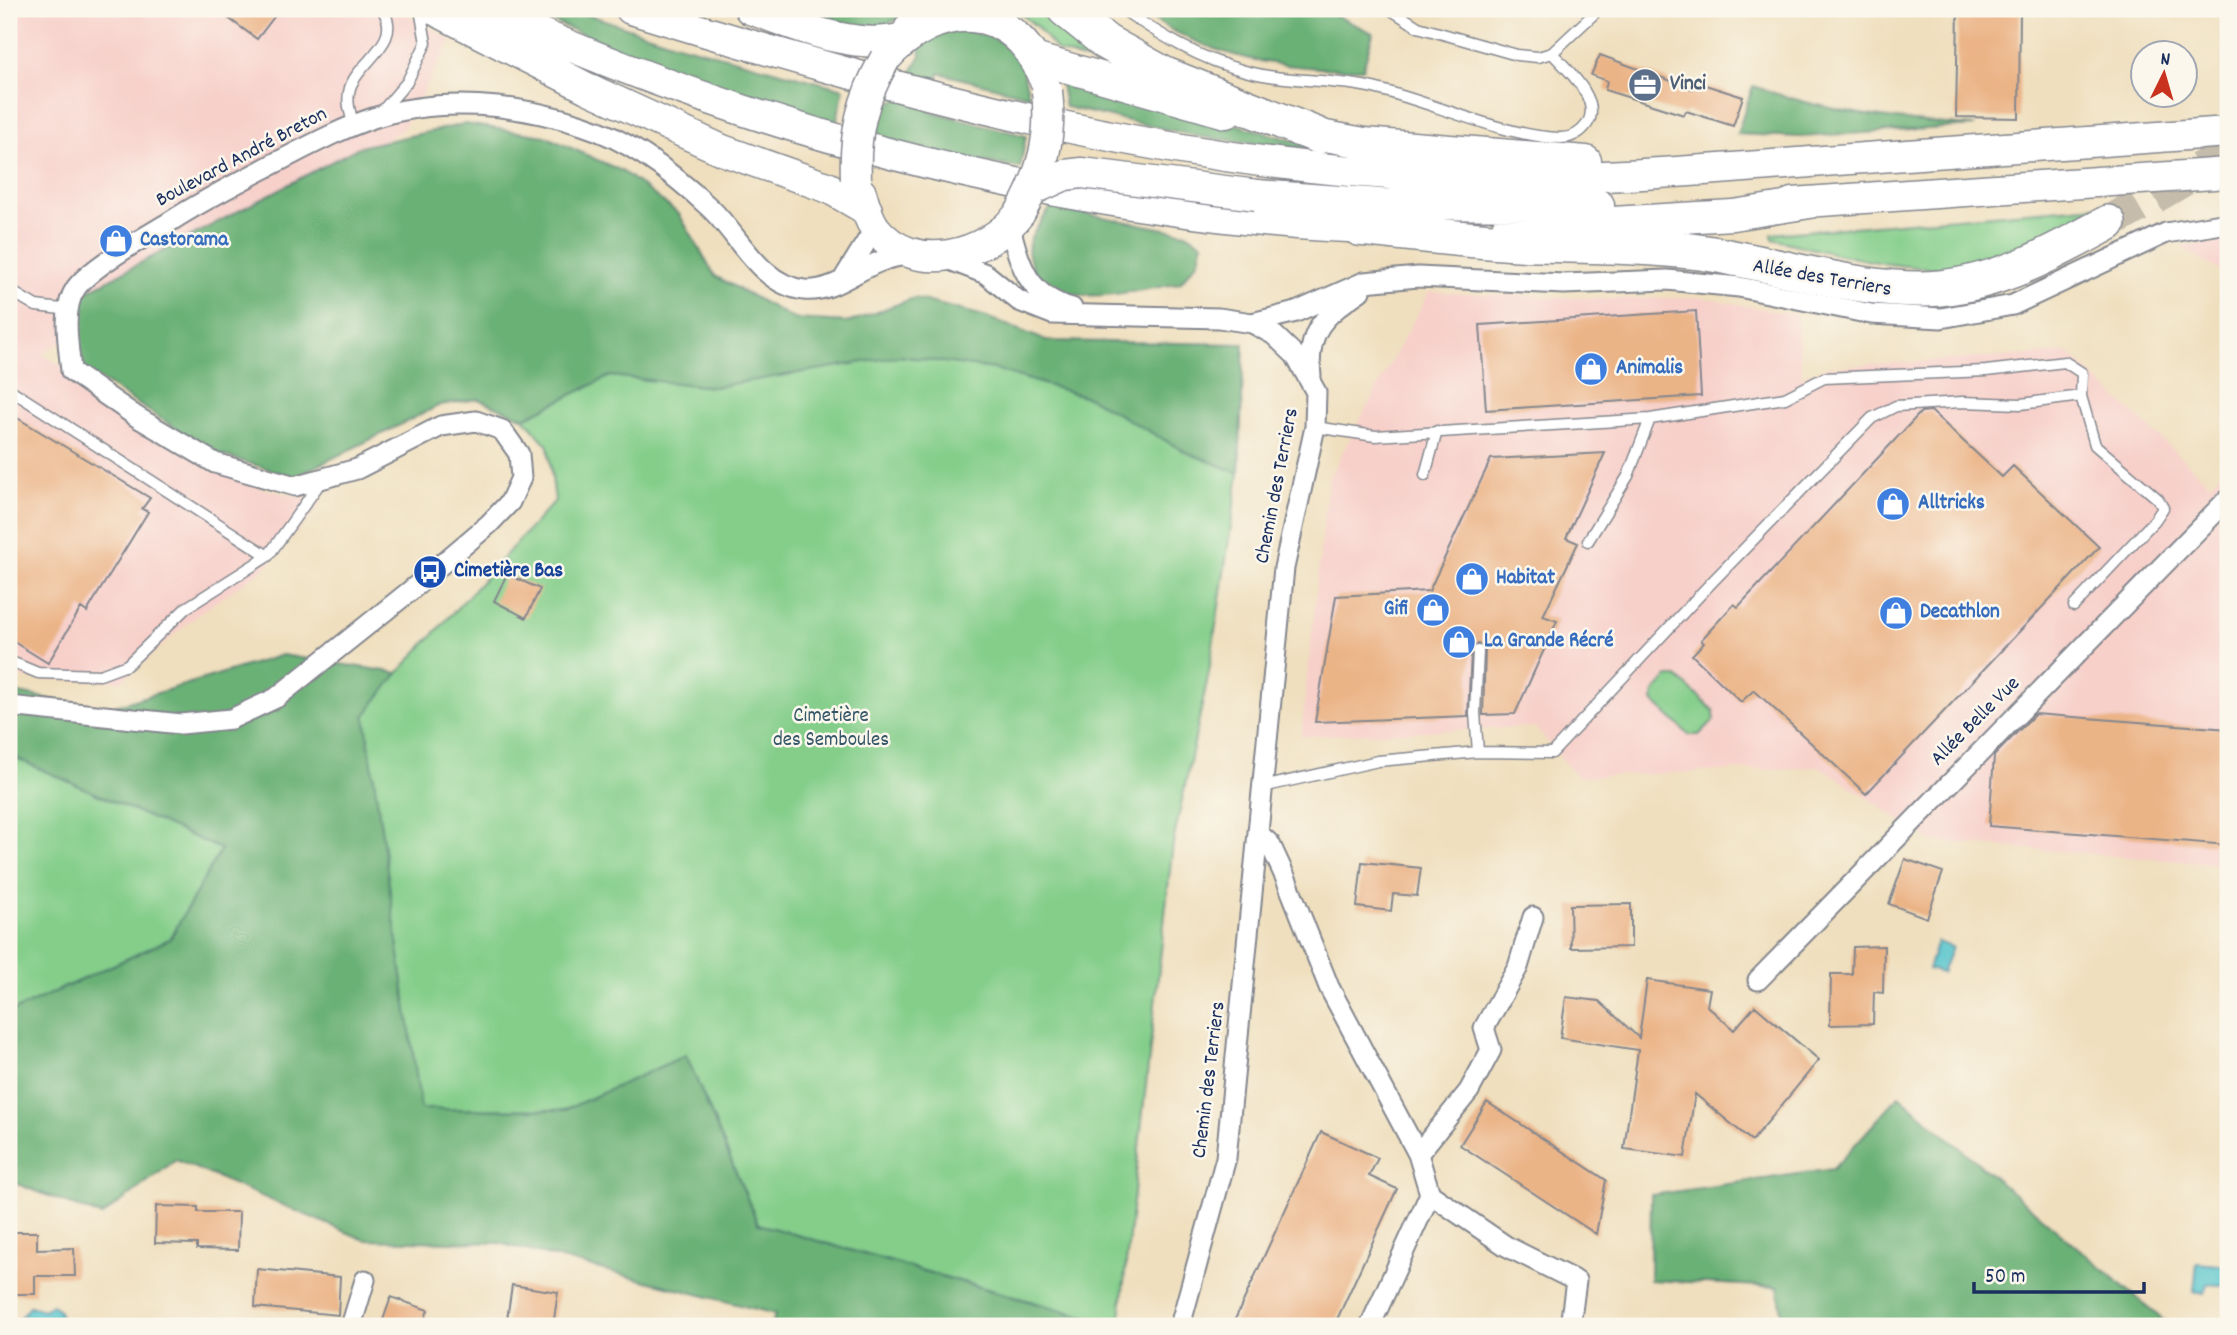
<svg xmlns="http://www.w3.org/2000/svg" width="2237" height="1335" viewBox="0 0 2237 1335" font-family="Dekko,sans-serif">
<rect width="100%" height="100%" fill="#fbf7ec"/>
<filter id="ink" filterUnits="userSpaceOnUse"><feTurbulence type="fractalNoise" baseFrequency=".0143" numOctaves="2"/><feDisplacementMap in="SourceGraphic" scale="14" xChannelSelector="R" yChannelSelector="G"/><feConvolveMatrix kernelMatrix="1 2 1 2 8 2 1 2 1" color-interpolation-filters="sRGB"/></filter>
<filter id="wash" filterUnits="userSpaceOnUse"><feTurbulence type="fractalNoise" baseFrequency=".00686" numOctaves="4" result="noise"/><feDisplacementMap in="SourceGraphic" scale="28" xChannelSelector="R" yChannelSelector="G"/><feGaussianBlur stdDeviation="1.57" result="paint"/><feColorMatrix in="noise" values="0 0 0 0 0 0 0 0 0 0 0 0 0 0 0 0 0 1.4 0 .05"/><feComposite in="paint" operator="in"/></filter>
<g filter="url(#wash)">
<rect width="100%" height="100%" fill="#efdfbe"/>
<path fill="#f7d0ca" d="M9 9H397L451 40 404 128 42 354 264 489 322 502 265 568 197 615 122 681 24 679 9 670Z
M2228 238V276L2181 247Z
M1429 292 1613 299 1699 297 1796 315 1802 377 1827 367 2068 353 2210 484 2228 466V865L1931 841 1821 767 1577 777 1535 727 1301 736 1328 479Z"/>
<path fill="#84ce8a" stroke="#507e74" stroke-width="2" d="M1025 9H1049L1166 86 1057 51 1037 27 1021 14Z
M2097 206C2064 223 2015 255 1981 264 1923 278 1830 253 1773 239L1772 234Z
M900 356 994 369 1090 398 1186 452 1239 473 1209 672 1173 843 1119 1326 758 1224 686 1055 565 1110 420 1109 365 715 398 673 555 501 548 446 524 418 610 376 713 387Z
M1668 677H1677L1714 711V720L1699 735H1689L1653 701 1654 692Z
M9 755 221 849 170 939 9 1013Z"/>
<path fill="#6bb176" stroke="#43706a" stroke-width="2" d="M524 9H571L674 43 844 89 836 124C729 93 626 54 524 9Z
M789 9H910C879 43 826 19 789 9Z
M1137 9H1322L1373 33 1363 69C1276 69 1210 59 1137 9Z
M954 28C1004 38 1018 43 1029 96L939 73 929 111 1026 136 1020 168 952 156 875 136 880 107 897 100 921 55 920 45Z
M1059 74 1312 146 1313 150 1201 137 1065 107Z
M1753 86C1829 113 1895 121 1975 126L1800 137 1737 134Z
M465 124 545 136 622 171 679 214 715 276 794 319 850 322 914 298 984 316 1047 341 1244 344 1239 473 1186 452 1090 398 994 369 900 356 713 387 610 376 524 418 478 399 440 405 295 477 215 453 78 366 75 324 82 294 359 147Z
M1051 207 1186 233 1202 243 1199 260 1180 283C1147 289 1050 314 1034 270 1030 261 1027 254 1029 244 1032 232 1044 218 1051 207Z
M282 655 398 673 365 715 421 1109 565 1110 686 1055 758 1224 1115 1326H772L775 1314 499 1243 365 1240 176 1160 102 1216 9 1181V1013L170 939 221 849 9 755V691L102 710Z
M1899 1096 2170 1326H1784L1778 1287 1650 1280 1651 1195 1833 1169Z"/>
<path fill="#57c5cc" stroke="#397a95" stroke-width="2" d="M1937 942 1952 947 1942 973 1928 969Z
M2197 1263 2228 1266V1286L2208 1284 2204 1293 2194 1291Z
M52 1305 58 1309 61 1317 52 1326 22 1324 20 1319 30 1306 43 1310Z"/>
<g id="blocks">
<path fill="#ebb487" d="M216 9H280L257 39Z
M1958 9H2020L2019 118 1956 117Z
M1600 55 1693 89 1696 82 1743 97 1733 126 1686 111 1684 115 1605 90 1607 81 1591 75Z
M1696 311 1701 396 1486 410 1480 325Z
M1931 411 2002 477 2013 466 2099 547 1866 794 1754 690 1741 702 1692 655 1704 643 1701 640 1734 604 1738 607 1921 412Z
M9 413 150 498 142 509 148 512 97 595 87 612 81 608 48 663 9 639Z
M1605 453 1566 538 1578 543 1543 616 1557 621 1515 714 1483 715 1485 651 1478 644 1471 651 1468 716 1315 722 1336 596 1429 591 1491 459Z
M507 574 540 589 526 618 494 601Z
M2035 714 2228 729V845L1989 826 1994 756Z
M1905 859 1943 872 1927 918 1889 904Z
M1362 862 1421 868 1417 896 1393 894 1391 911 1357 907Z
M1631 904V947L1571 948 1570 905Z
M1884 946 1883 993 1874 992 1873 1024 1830 1025 1831 974H1852L1853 947Z
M1647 980 1710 989 1707 1006 1734 1030 1755 1006 1819 1060 1752 1141 1695 1094 1685 1157 1624 1149 1638 1050 1560 1038 1566 997 1599 1001 1639 1038Z
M1487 1102 1606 1180 1596 1234 1460 1145Z
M1321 1132 1378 1158 1369 1176 1397 1189 1334 1326H1232Z
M156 1206 198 1207V1212H239L238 1250 197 1249V1244L155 1243Z
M9 1232H37V1249L74 1248 75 1276H35V1294H9Z
M257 1269 340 1277 338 1315 255 1307Z
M512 1285 558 1292 553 1326H506Z
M391 1297 428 1310 422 1326H381Z"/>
</g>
</g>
<g filter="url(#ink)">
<use href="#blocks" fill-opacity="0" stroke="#85878e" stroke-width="2"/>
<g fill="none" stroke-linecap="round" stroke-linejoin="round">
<path stroke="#c5bcab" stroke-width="35" stroke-dasharray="35 18" stroke-linecap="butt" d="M2108 223 2228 153"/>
<g stroke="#85878e" stroke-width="13">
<path id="service" d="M1122 9C1160 35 1199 59 1245 71 1289 83 1337 78 1381 90 1433 103 1510 138 1561 138 1571 138 1581 133 1587 124 1603 101 1566 68 1552 53
M1390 9 1418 27 1517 55 1538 57 1552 53 1599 9
M383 110 407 82 426 43 420 9
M354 125C350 113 346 101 350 88 358 61 405 42 382 9
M9 290 36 306 70 310
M9 389 268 556
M1315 427 1375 436 1650 419 1785 398 1824 378 1986 371 2065 362 2082 373 2081 396 2095 445 2158 499 2163 508 2155 520 2074 606
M1425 475 1437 431
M1588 541 1628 476 1650 419
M9 661 38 673 100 675 127 665 186 608 268 556 322 480
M1478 752 1475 713 1478 651
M1262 787 1378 761 1478 752 1552 753 1711 583 1872 418 1896 406 1962 402 2021 404 2081 396"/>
</g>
<g stroke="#85878e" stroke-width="23">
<path id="minor" d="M1010 226C1019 265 1029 297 1072 308
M942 257 986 274 1019 301 1052 314 1219 318 1252 323 1274 335 1295 355 1316 392 1315 427 1284 568 1226 1158 1180 1326
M844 278 875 228
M1252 323 1296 312 1364 282 1418 277 1564 284 1667 280 1739 287 1871 314 1941 318 2013 305 2166 233 2228 223
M1311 376C1306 330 1324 316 1360 291
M9 706 181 724 231 719 276 698 410 591 489 524 510 502 521 478 519 454 502 430 476 421 441 426 357 469 295 486 215 463 137 417 71 371C69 348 61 309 76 288 92 266 147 236 171 221 205 199 241 181 277 162 309 146 340 129 373 118 440 96 517 104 582 125 630 140 674 174 710 208 739 235 760 285 804 290 834 293 859 267 887 259 895 257 904 255 913 254
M1259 834 1270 844 1287 881 1329 987 1418 1154 1430 1194 1506 1246 1576 1281 1570 1326
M1758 980 2228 499
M1418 1154 1469 1091 1491 1050 1484 1028 1518 967 1533 917
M351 1326 365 1280
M1370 1326 1430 1194"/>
</g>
<g stroke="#85878e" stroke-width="33">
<path id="primary" d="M433 9 587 88 722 150 829 188 867 210
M485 9C684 100 891 164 1107 200 1197 215 1289 227 1381 228
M631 9C894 90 1165 166 1441 177 1569 182 1695 171 1823 161 1958 151 2093 141 2228 132
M750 9C797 25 850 50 901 39
M885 59C937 0 1013 0 1043 77
M1037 59 1226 113
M1298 131 1364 143 1586 161
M861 193C864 204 868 218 875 228 913 277 987 256 1020 213
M1257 195 1380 204 1599 205
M1792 203 2228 173
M1507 228 1733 215 1810 203"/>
</g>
<g stroke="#85878e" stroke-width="38">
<path id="motorway" d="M978 9 981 11
M1065 9 1106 42 1165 75 1319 136
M911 31 925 9
M1359 228C1419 234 1479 242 1539 244 1592 246 1646 245 1699 252 1774 262 1865 295 1940 288 2001 282 2055 252 2108 223"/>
</g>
<use href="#service" stroke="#fff" stroke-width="10"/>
<use href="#minor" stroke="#fff" stroke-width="19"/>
<use href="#primary" stroke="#fff" stroke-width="30"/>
<use href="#motorway" stroke="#fff" stroke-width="35"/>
<g stroke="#85878e" stroke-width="33" stroke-linecap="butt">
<path id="primary-bridge" d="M856 179C854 133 862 99 885 59
M1034 189 1065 175 1082 173 1257 195
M1020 213C1043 173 1052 136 1047 91"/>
</g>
<use href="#primary-bridge" stroke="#fff" stroke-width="30"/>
</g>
</g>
<defs>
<g id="office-disc" transform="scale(1.75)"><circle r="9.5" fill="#5c6f8a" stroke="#fbf7ec"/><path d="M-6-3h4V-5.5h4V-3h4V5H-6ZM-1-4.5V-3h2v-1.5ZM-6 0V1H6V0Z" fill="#fff"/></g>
<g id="shop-disc" transform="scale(1.75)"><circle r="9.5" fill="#3f7fe0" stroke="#fbf7ec"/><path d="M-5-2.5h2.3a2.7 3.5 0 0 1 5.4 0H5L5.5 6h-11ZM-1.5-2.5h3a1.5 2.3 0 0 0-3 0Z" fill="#fff"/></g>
<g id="bus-disc" transform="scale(1.75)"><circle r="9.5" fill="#1a4fb4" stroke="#fbf7ec"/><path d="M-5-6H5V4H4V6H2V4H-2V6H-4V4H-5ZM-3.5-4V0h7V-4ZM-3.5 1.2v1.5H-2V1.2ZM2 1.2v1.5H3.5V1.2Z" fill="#fff"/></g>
</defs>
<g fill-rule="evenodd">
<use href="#office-disc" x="1645" y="85"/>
<use href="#shop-disc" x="116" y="241"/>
<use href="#shop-disc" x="1591" y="369"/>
<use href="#shop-disc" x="1893" y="504"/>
<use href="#bus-disc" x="430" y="572"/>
<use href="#shop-disc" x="1472" y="579"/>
<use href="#shop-disc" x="1433" y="610"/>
<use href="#shop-disc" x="1896" y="613"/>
<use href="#shop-disc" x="1459" y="642"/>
</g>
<g text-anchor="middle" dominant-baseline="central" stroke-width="5" stroke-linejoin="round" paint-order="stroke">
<g font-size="21" font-weight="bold" fill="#4e5e75" stroke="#fbf7ec" text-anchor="start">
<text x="1670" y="85">Vinci</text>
</g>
<g font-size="21" fill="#1b2f5e" stroke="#fbf7ec">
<text transform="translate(242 158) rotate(-28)">Boulevard André Breton</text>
<text transform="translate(1822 279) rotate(10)">Allée des Terriers</text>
<text transform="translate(1278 486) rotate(-79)">Chemin des Terriers</text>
<text transform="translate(1976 722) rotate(-45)">Allée Belle Vue</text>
<text transform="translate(1210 1080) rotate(-83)">Chemin des Terriers</text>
</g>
<g font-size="21" font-weight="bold" fill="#366cbe" stroke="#fbf7ec" text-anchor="start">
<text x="140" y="241">Castorama</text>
<text x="1616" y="369">Animalis</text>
<text x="1918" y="504">Alltricks</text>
<text x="1496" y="579">Habitat</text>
<text x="1408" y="610" text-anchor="end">Gifi</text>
<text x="1920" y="613">Decathlon</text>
<text x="1484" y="642">La Grande Récré</text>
</g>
<g font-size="21" font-weight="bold" fill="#164399" stroke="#fbf7ec" text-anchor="start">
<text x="454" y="572">Cimetière Bas</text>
</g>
<g font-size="21" fill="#355769" stroke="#fbf7ec">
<text x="831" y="717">Cimetière<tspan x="831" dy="24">des Semboules</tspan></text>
</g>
</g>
<rect width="2237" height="1335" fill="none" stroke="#fbf7ec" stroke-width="35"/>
<g transform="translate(2164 74) rotate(5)"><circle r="33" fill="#fbf7ec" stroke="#a1a7b3" stroke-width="2"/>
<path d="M0-5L12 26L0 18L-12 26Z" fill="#c8321e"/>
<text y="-10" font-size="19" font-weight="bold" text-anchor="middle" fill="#1b2f5e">N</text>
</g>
<path d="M1974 1282v10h170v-10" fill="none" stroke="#1b2f5e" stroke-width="3.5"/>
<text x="1985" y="1282" font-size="21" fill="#1b2f5e" stroke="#fbf7ec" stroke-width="5" paint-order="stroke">50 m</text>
</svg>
